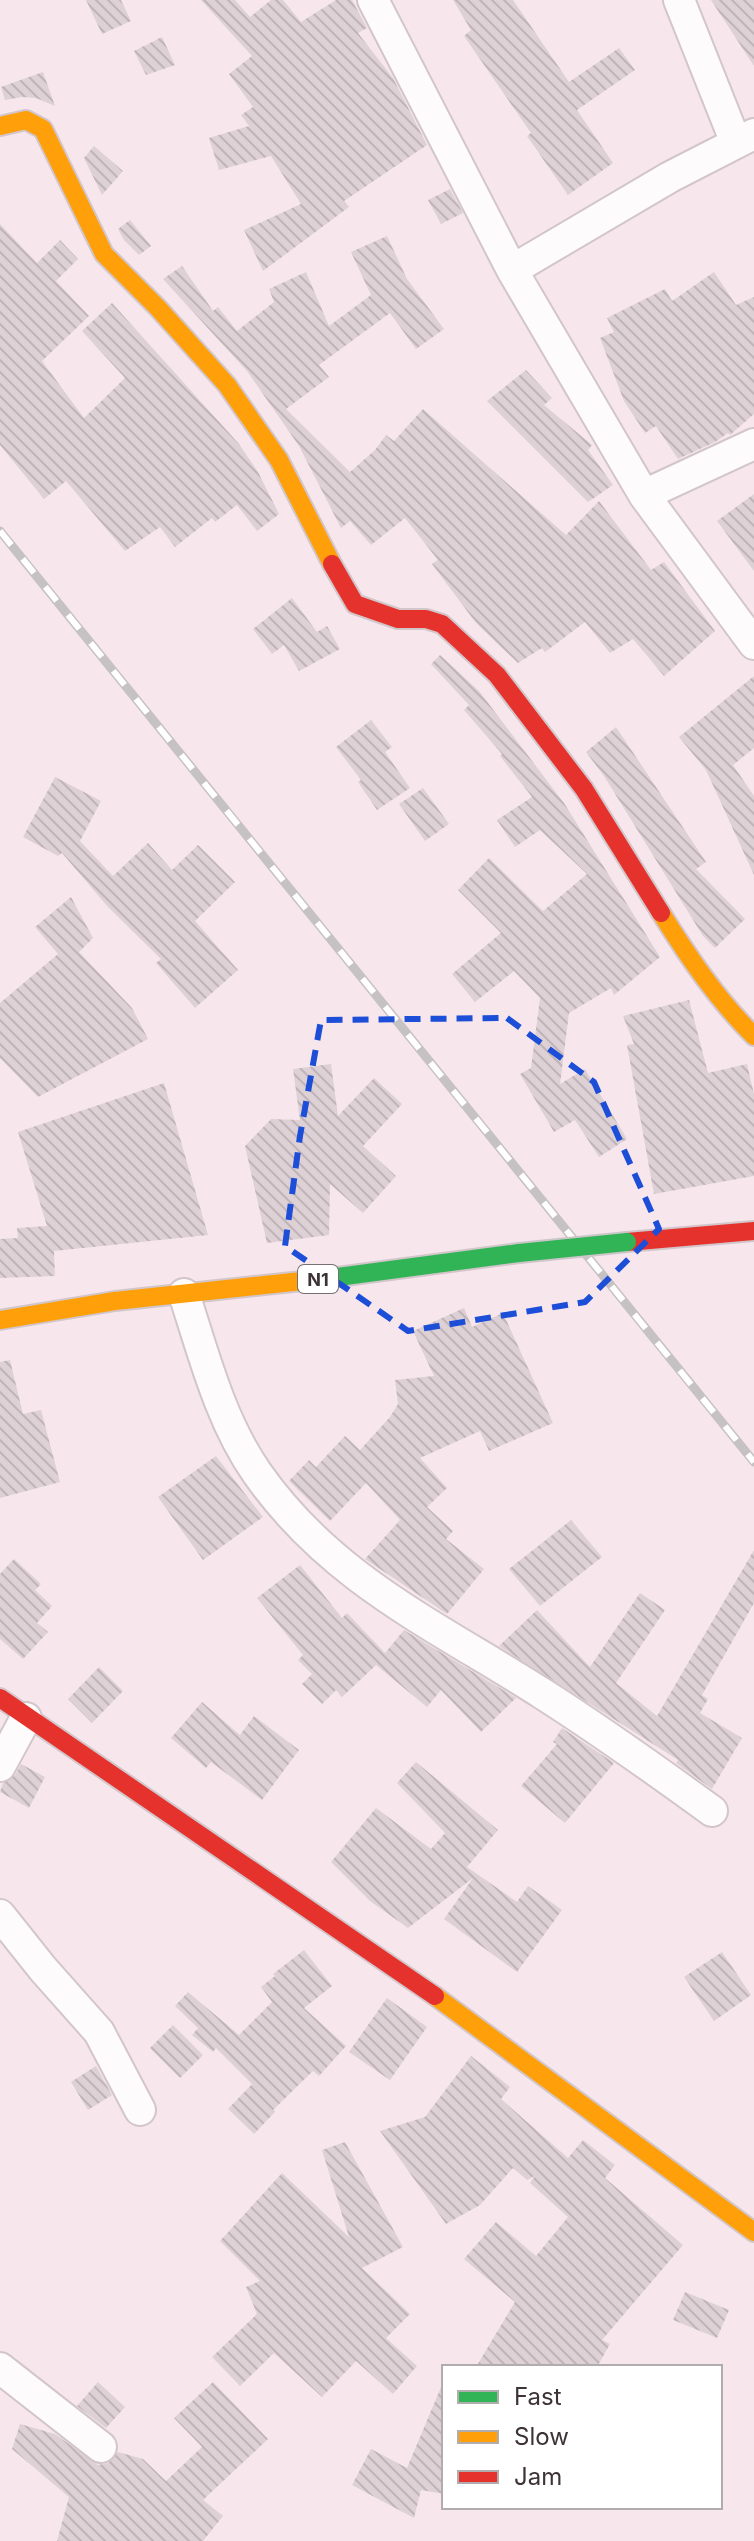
<svg xmlns="http://www.w3.org/2000/svg" width="754" height="2541" viewBox="0 0 754 2541" font-family="Inter,sans-serif">
<defs>
<pattern id="building-back-hatch" width="6" height="6" patternUnits="userSpaceOnUse" patternTransform="scale(2)"><rect width="6" height="6" fill="#ded1d6"/><path d="M-1 5l2 2M0 0l6 6M5-1l2 2" fill="none" stroke="#bfb4b8"/></pattern>
</defs>
<rect width="100%" height="100%" fill="#f7e7ed"/>
<path fill="url(#building-back-hatch)" d="M86 0H121L131 21 102 34Z
M201 0H235L250 17 271 0H283L301 22 336 0H352L367 28 358 33 393 78 427 145 344 201 349 207 263 271 244 230 301 204 271 156 219 170 209 138 249 126 241 115 253 107 229 74 252 56Z
M453 0H513L569 82 619 48 635 70 577 110 613 163 568 195 527 136 531 133 464 36 471 30Z
M711 0H754V66Z
M162 37 175 65 146 75 134 51Z
M43 72 55 106 36 98 22 97 5 100 1 87Z
M94 146 123 171 102 195 84 158Z
M450 189 463 213 441 224 428 200Z
M130 220 151 246 139 255 124 240 118 229Z
M0 224 37 263 60 240 78 259 56 281 89 316 42 361 84 418 125 378 82 331 112 303 239 444 258 472 279 514 257 531 237 505 215 522 212 518 175 547 160 527 125 551 66 481 44 499 0 445Z
M387 236 407 279 444 329 416 349 390 313 319 365 329 377 286 409 350 472 375 450 386 435 394 441 423 409 566 535 599 501 651 570 664 562 715 631 664 676 633 639 610 653 585 622 545 652 542 648 518 663 476 623 432 564 438 560 405 518 371 545 350 521 341 528 299 446 247 371 163 279 182 266 213 311 218 307 237 331 274 302 269 289 306 272 329 326 371 295 351 252Z
M714 272 736 305 754 297V414L730 435 728 433 715 442 678 459 656 426 645 433 624 401 600 338 614 332 607 318 665 289 672 301Z
M526 370 552 398 544 405 592 445 588 450 613 485 588 502 487 401Z
M754 494V571L717 521Z
M292 598 317 632 327 626 340 649 299 671 284 645 272 654 253 629Z
M440 655 479 691 564 803 660 957 614 995 611 988 569 1013 560 1084 585 1069 627 1139 599 1157 575 1120 554 1132 520 1074 531 1068 540 998 514 971 475 1002 452 974 501 933 458 890 489 858 543 911 587 874 540 830 515 847 497 820 532 797 500 756 502 754 464 710 469 705 431 664Z
M754 676V748L733 765 754 796V875L706 770 679 737Z
M371 720 392 747 385 752 410 788 377 810 358 782 361 780 336 747Z
M616 727 706 862 696 869 745 919 715 948 703 936 604 776 586 752Z
M55 777 101 801 80 841 113 876 148 843 172 870 198 845 235 882 195 921 238 970 195 1008 156 963 161 959 108 907 62 853 58 856 23 837Z
M423 788 449 824 425 841 399 804Z
M71 897 93 938 79 952 132 1008 148 1039 38 1097 0 1058V1003L58 954 35 927Z
M689 1000 708 1073 747 1064 754 1094V1176L654 1194 627 1045 634 1044 623 1016Z
M331 1064 338 1116 374 1078 402 1104 363 1146 396 1176 363 1213 330 1184 329 1235 267 1243 245 1146 271 1119 300 1120 293 1069Z
M164 1083 208 1235 54 1251 55 1276 0 1278V1239L18 1238 17 1228 47 1226 18 1132Z
M464 1308 472 1327 503 1313 553 1423 489 1451 480 1431 420 1458 447 1488 427 1507 453 1531 446 1539 484 1569 447 1614 365 1559 400 1520 366 1483 330 1521 289 1481 309 1460 316 1467 345 1436 360 1450 390 1417 398 1404 395 1380 434 1376 413 1331Z
M10 1360 23 1414 41 1410 60 1482 0 1498V1362Z
M216 1456 263 1517 203 1560 158 1497Z
M571 1520 602 1557 540 1606 509 1569Z
M754 1550V1603L702 1695 708 1699 700 1713 742 1738 712 1789 676 1763 678 1760 499 1646 537 1610 590 1667 640 1593 665 1610 616 1683 657 1716Z
M14 1559 41 1584 35 1590 52 1606 37 1623 48 1632 23 1659 0 1639V1574Z
M300 1565 342 1618 347 1613 385 1653 404 1630 516 1698 481 1732 441 1690 427 1707 376 1665 342 1697 336 1690 322 1704 302 1684 312 1674 298 1660 303 1655 257 1598Z
M99 1667 123 1691 92 1723 68 1699Z
M202 1702 240 1735 254 1716 299 1750 262 1800 211 1762 206 1768 171 1738Z
M562 1728 614 1763 565 1823 521 1786 557 1744 553 1742Z
M416 1762 498 1830 467 1867 517 1902 528 1886 562 1910 517 1972 444 1919 473 1878 408 1928 370 1901 331 1862 376 1808 431 1849 445 1833 397 1783Z
M21 1764 45 1777 29 1808 0 1792 3 1783 15 1775Z
M304 1950 332 1986 304 2008 346 2046 319 2076 313 2071 273 2110 275 2112 254 2134 228 2109 252 2084 216 2048 213 2052 192 2035 198 2028 175 2006 188 1992 239 2035 272 2002 261 1987 275 1976 273 1974Z
M722 1952 751 1995 714 2021 684 1977Z
M387 1998 427 2027 390 2080 349 2052Z
M173 2025 203 2055 180 2078 150 2048Z
M471 2056 510 2087 501 2099 568 2158 583 2140 615 2165 605 2178 683 2245 602 2340 610 2344 597 2367H476L515 2302 464 2259 496 2222 536 2256 568 2217 530 2183 535 2176 527 2180 513 2168 480 2205 446 2224 380 2131 425 2117Z
M96 2066 112 2095 88 2110 71 2082Z
M345 2142 403 2247 362 2268 410 2314 386 2338 417 2366 393 2394 356 2361 322 2397 274 2353 240 2386 212 2357 257 2314 246 2287 260 2281 220 2241 282 2173 349 2237 322 2150Z
M685 2292 729 2310 717 2338 673 2320Z
M444 2380V2494L421 2490 414 2518 352 2485 371 2449 407 2468Z
M98 2382 125 2407 106 2428 77 2406Z
M213 2382 268 2439 203 2500 223 2516 203 2541H57L69 2497 12 2449 20 2424 55 2434 98 2465 108 2463 118 2452 143 2459 166 2481 202 2447 174 2418Z"/>
<g fill="none" stroke-linecap="round" stroke-linejoin="round">
<g stroke="#d2c6ca" stroke-width="34">
<path id="street" d="M373 0 512 270 644 495 754 644
M679 0 736 143
M512 270 670 177 754 134
M644 495 754 444
M184 1294C204 1355 220 1420 257 1473 332 1580 437 1626 543 1694 601 1731 657 1771 712 1811
M0 1766 26 1718
M0 1915 43 1969 99 2032 140 2110
M0 2368 101 2447"/>
</g>
<g stroke="#d2c6ca" stroke-width="22">
<path id="fast" d="M330 1278 519 1253"/>
</g>
<g stroke="#d2c6ca" stroke-width="22">
<path id="slow" d="M0 126 26 120 43 129 104 254 158 308 227 385 279 460 332 564
M661 913C689 958 717 999 754 1036
M0 1320 115 1301 330 1278
M435 1996 754 2232"/>
</g>
<g stroke="#d2c6ca" stroke-width="22">
<path id="jam" d="M332 564 355 604 398 619H426L442 624 497 675 584 789 661 913
M627 1242 754 1231
M0 1698 435 1996"/>
</g>
<use href="#street" stroke="#fefbfc" stroke-width="30"/>
<use href="#fast" stroke="#30b455" stroke-width="18"/>
<use href="#slow" stroke="#ff9f0a" stroke-width="18"/>
<use href="#jam" stroke="#e5322d" stroke-width="18"/>
<g stroke="#c6c2c3" stroke-width="9">
<path id="rail" d="M0 531 754 1462"/>
</g>
<use href="#rail" stroke="#fff" stroke-width="6" stroke-dasharray="18" stroke-linecap="butt"/>
<g stroke="#cdc6c9" stroke-width="22" stroke-linecap="butt">
<path id="fast-bridge" d="M519 1253 627 1242"/>
</g>
<use href="#fast-bridge" stroke="#30b455" stroke-width="18"/>
</g>
<path fill="none" stroke="#1d4ed8" stroke-width="6" stroke-dasharray="16 10" stroke-linejoin="round" d="M507 1018 594 1082 659 1229 585 1302 408 1331 285 1246 300 1136 321 1020Z"/>
<g text-anchor="middle" dominant-baseline="central" stroke-width="7" stroke-linejoin="round" paint-order="stroke">
<rect fill="#fff" stroke="#777073" stroke-width="2" x="298" y="1265" width="40" height="28" rx="6"/>
<g font-size="18" font-weight="bold" fill="#3d3337">
<text x="318" y="1279">N1</text>
</g>
</g>
<rect x="442" y="2365" width="280" height="144" fill="#ffffff" stroke="#b1adaf" stroke-width="2"/>
<rect x="458" y="2391" width="40" height="12" fill="#30b455" stroke="#b1adaf" stroke-width="2"/>
<text x="514" y="2405" font-size="24" fill="#3d3337">Fast</text>
<rect x="458" y="2431" width="40" height="12" fill="#ff9f0a" stroke="#b1adaf" stroke-width="2"/>
<text x="514" y="2445" font-size="24" fill="#3d3337">Slow</text>
<rect x="458" y="2471" width="40" height="12" fill="#e5322d" stroke="#b1adaf" stroke-width="2"/>
<text x="514" y="2485" font-size="24" fill="#3d3337">Jam</text>
</svg>
